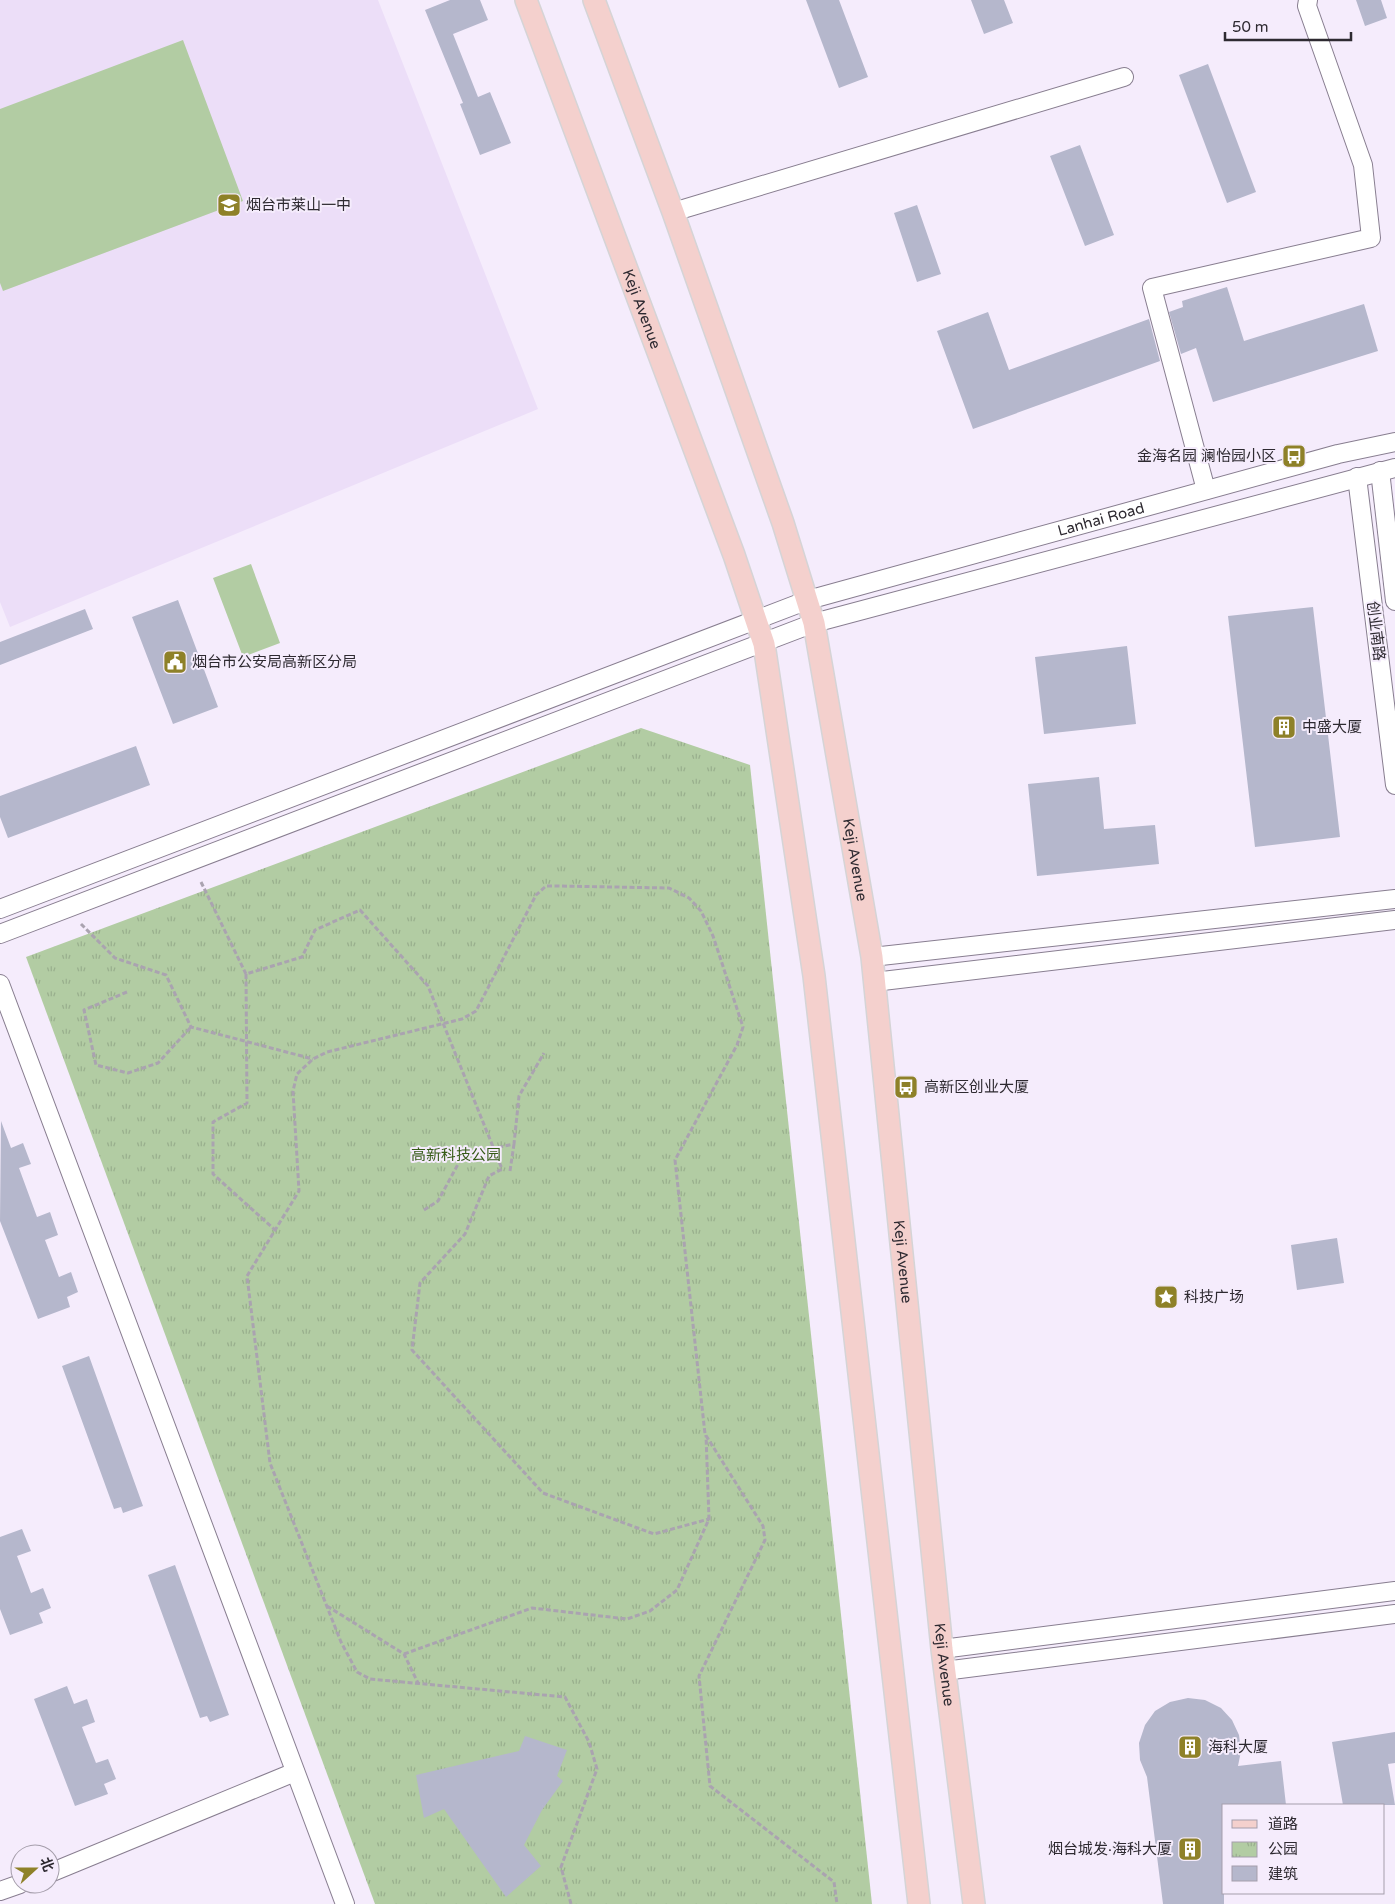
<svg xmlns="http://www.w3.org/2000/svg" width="1395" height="1904" viewBox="0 0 1395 1904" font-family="'Varela Round','Noto Sans SC',sans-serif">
<defs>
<pattern id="park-tufts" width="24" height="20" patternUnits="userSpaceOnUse" patternTransform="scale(1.25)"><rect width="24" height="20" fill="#b2cca3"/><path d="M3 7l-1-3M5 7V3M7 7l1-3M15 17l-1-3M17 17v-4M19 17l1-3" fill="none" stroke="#99af8d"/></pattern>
</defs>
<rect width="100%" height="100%" fill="#f5ecfc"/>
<path fill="#ecdef8" d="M0 0H378L538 409 10 627 0 602Z"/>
<path fill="url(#park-tufts)" d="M641 728 750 765 872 1904H375L26 957Z"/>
<path fill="#b2cca3" d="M183 40 243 201 3 291 0 283V109Z
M251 564 280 643 243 657 213 578Z"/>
<path fill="#b5b7cc" d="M450 0H480L488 20 453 34 478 97 490 92 511 143 480 155 460 104 463 103 425 10Z
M806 0H839L868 77 839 88Z
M971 0H1004L1013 23 984 34Z
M1356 0H1381L1387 18 1365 26Z
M1208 64 1256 192 1227 203 1179 75Z
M1080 145 1114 235 1085 246 1050 156Z
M917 205 941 274 917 282 894 213Z
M1227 287 1244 341 1364 304 1378 351 1213 402 1196 348 1181 354 1169 312 1183 307 1182 301Z
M988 312 1009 370 1149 319 1160 361 973 429 937 331Z
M178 600 218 707 173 724 132 617Z
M1313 607 1340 837 1255 847 1228 616Z
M85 609 93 629 0 665V642Z
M1127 646 1136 724 1044 734 1035 657Z
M136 746 150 785 8 838 0 817V796Z
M1099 777 1104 829 1155 825 1159 864 1037 876 1028 784Z
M1 1121 11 1148 23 1143 31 1164 19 1168 37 1217 50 1212 58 1235 45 1240 59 1277 71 1272 78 1292 67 1297 70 1307 38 1319 0 1221Z
M1337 1238 1344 1283 1297 1290 1291 1245Z
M89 1356 143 1506 123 1513 121 1507 114 1509 62 1366Z
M22 1529 31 1551 17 1556 31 1593 43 1588 51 1608 39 1613 43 1623 10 1635 0 1609V1537Z
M175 1565 229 1715 210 1722 207 1716 200 1718 148 1575Z
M67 1686 74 1704 87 1699 95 1722 82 1727 96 1763 108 1759 116 1779 104 1784 108 1794 75 1806 34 1699Z
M1188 1698 1205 1700 1221 1708 1232 1720 1239 1735 1241 1751 1238 1766 1281 1761 1286 1805H1224V1904H1163L1147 1777 1140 1760 1139 1743 1145 1725 1155 1711 1170 1702Z
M1395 1732V1763L1388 1764 1395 1805H1343L1332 1742Z
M525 1736 567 1750 557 1776 563 1781 542 1810 524 1845 541 1866 506 1897 444 1809 424 1818 416 1775 519 1751Z"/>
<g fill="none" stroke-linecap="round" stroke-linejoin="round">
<g stroke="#887e90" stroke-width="20">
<g id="minor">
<path d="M673 212 1124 77"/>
<path d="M1380 471 1395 601"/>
<path d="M1357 477 1395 785"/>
<path d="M1206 490 1152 288 1371 238 1363 165 1307 6 1308 0"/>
<path id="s1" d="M0 909 808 600 1338 454 1395 442"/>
<path d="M0 934 814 623 1395 468"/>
<path d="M872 957 1395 899"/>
<path d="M874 982 1395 920"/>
<path d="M0 984 345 1904"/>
<path d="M942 1649 1395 1591"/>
<path d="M944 1671 1395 1614"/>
<path d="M50 1873 295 1772"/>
<path d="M0 1891 20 1884"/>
</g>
</g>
<g stroke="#d5d4d6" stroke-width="24">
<g id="major">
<path id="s2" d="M526 0 734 555 764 644 814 976 919 1904"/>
<path id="s3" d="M594 0 673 212 783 523 814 623 872 957 942 1649 974 1904"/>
</g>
</g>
<path stroke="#aaa3b0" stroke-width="3" stroke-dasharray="5 2.5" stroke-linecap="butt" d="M201 882 246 974 302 957 315 930 360 910 428 986 502 1169 489 1176 465 1234 420 1283 412 1350 543 1493 654 1534 709 1519
M81 924 115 958 166 975 191 1027 313 1059
M246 974 247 1103 213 1122V1174L275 1230
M127 992 84 1010 96 1065 128 1073 158 1063 191 1027
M510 1171 514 1144
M424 1210 438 1201 463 1155 514 1144 519 1096 544 1053
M327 1606 404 1654 418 1683
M404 1654 532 1608 627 1619 650 1611 677 1590 709 1519 706 1435
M571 1904 561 1867 597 1769 589 1742 565 1697 370 1679 357 1672 341 1642 270 1463 247 1276 299 1191 293 1091 297 1074 313 1059 327 1052 462 1019 476 1011 536 895 546 886H557L669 888 689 898 701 911 713 936 743 1027 737 1045 675 1160 705 1434 763 1526 765 1540 699 1676 710 1786 834 1882 837 1904"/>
<use href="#minor" stroke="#fff" stroke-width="18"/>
<use href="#major" stroke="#f4d0cd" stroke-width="21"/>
</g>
<defs>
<g id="school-square" transform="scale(1.25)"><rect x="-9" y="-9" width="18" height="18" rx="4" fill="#8e8128" stroke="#f5ecfc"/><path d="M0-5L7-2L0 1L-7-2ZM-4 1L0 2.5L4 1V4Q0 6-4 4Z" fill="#fff"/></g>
<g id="bus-square" transform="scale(1.25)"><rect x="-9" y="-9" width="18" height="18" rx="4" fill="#8e8128" stroke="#f5ecfc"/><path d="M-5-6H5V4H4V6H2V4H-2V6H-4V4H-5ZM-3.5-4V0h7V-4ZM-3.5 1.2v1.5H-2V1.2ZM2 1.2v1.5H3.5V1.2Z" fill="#fff"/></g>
<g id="civic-square" transform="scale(1.25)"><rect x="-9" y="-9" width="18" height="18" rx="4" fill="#8e8128" stroke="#f5ecfc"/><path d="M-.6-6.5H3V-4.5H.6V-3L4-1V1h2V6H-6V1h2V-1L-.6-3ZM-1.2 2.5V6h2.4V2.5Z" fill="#fff"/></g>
<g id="building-square" transform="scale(1.25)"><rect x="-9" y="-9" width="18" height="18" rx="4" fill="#8e8128" stroke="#f5ecfc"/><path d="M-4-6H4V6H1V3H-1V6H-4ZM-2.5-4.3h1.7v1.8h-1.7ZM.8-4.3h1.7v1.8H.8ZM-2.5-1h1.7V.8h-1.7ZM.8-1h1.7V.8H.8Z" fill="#fff"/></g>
<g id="sight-square" transform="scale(1.25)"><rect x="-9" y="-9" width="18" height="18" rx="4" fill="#8e8128" stroke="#f5ecfc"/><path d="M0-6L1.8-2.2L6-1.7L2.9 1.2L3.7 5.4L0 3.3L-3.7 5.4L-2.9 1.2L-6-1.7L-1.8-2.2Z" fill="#fff"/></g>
</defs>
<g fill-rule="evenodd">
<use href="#school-square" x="229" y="205"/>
<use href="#bus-square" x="1294" y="456"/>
<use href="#civic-square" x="175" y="662"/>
<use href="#building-square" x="1284" y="727"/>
<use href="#bus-square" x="906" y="1087"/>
<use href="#sight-square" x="1166" y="1297"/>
<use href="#building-square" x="1190" y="1747"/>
<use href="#building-square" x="1190" y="1849"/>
</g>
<g text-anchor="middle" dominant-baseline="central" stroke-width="4" stroke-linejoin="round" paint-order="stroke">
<g font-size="15" fill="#2e2a31" stroke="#f5ecfc" text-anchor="start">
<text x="246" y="205">烟台市莱山一中</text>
<text x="1276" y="456" text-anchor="end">金海名园 澜怡园小区</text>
<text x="192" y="662">烟台市公安局高新区分局</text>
<text x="1302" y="727">中盛大厦</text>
<text x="924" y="1087">高新区创业大厦</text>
<text x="1184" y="1297">科技广场</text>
<text x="1208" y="1747">海科大厦</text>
<text x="1172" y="1849" text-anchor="end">烟台城发·海科大厦</text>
</g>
<g font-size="15" fill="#2e2a31" stroke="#f5ecfc">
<text stroke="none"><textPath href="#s2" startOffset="330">Keji Avenue</textPath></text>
<text stroke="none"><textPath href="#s1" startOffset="1169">Lanhai Road</textPath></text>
<text transform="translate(1376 631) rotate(83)">创业南路</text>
<text stroke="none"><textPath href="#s3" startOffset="901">Keji Avenue</textPath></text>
<text stroke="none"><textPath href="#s3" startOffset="1306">Keji Avenue</textPath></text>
<text stroke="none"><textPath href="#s3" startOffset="1711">Keji Avenue</textPath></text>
</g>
<g font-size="15" fill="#365b17" stroke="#f5ecfc">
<text x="456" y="1155">高新科技公园</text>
</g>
</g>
<rect x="1222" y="1804" width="162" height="90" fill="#f5ecfc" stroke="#a59eab"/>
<rect x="1232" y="1820" width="25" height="8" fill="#f4d0cd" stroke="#a59eab"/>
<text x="1268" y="1829" font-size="15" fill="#2e2a31">道路</text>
<rect x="1232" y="1842" width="25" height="15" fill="url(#park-tufts)" stroke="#a59eab"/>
<text x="1268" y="1854" font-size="15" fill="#2e2a31">公园</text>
<rect x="1232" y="1866" width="25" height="15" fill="#b5b7cc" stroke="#a59eab"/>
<text x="1268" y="1879" font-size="15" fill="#2e2a31">建筑</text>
<g transform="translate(35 1869) rotate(69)"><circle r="24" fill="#f5ecfc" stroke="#a59eab"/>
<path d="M0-4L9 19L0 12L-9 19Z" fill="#8e8128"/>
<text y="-8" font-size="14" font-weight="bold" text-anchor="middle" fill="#2e2a31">北</text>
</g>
<path d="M1225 32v8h126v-8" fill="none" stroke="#2e2a31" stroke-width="2.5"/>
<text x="1232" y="32" font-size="15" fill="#2e2a31" stroke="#f5ecfc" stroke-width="4" paint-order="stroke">50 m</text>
</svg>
